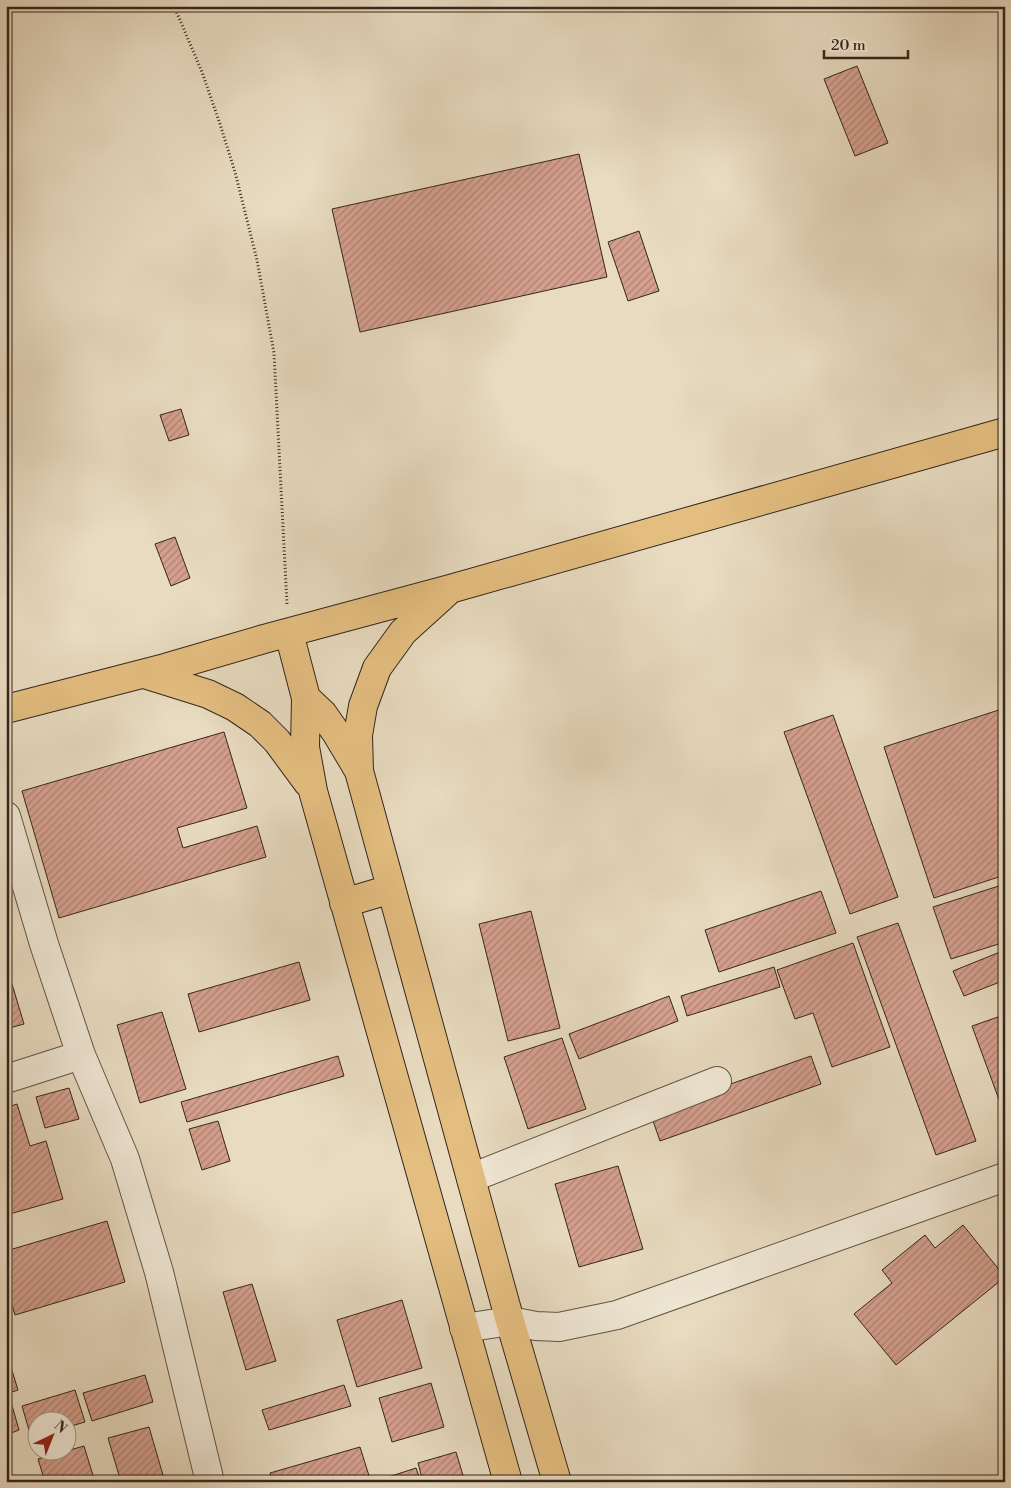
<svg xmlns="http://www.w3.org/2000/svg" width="1011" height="1488" viewBox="0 0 1011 1488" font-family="'Libre Bodoni',serif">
<defs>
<pattern id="building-hatch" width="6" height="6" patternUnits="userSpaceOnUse" patternTransform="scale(1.25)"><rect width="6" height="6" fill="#d5a08e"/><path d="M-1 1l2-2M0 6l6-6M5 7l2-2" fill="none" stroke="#ae8273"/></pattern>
</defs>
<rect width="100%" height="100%" fill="#e8dbc0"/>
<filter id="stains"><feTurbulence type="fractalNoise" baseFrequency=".004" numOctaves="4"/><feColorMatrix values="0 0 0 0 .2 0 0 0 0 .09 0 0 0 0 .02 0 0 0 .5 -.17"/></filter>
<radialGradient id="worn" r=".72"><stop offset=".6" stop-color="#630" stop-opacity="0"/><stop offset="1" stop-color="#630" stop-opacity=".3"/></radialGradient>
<path fill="url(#building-hatch)" stroke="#34261c" d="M857 66 888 143 855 156 824 79Z
M579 154 607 277 360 332 332 209Z
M639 231 659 291 628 301 608 242Z
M181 409 189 435 169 441 160 415Z
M175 537 190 578 171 586 155 544Z
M1005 708V875L934 898 884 747Z
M833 715 898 897 850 914 784 732Z
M224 732 247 808 177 828 183 848 257 826 266 857 59 918 22 791Z
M1005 884V942L951 959 933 907Z
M821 891 836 933 719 972 705 930Z
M531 911 560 1028 508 1041 479 924Z
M898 923 976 1141 936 1155 857 937Z
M853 943 890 1047 832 1067 813 1013 795 1019 777 970Z
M1005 950V980L964 996 953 971Z
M299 962 310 1000 199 1032 188 994Z
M774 967 780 987 687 1016 681 996Z
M9 974 24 1024 6 1029V975Z
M669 996 678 1021 579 1059 569 1034Z
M162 1012 186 1089 140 1103 117 1025Z
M1001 1016 1005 1027V1116L972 1026Z
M562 1038 586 1109 528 1129 504 1057Z
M338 1056 344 1076 187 1122 181 1102Z
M811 1056 821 1084 660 1141 650 1112Z
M69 1088 79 1119 45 1128 36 1097Z
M17 1104 30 1146 46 1141 63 1199 6 1215V1108Z
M218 1121 230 1161 202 1170 189 1129Z
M618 1166 643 1249 579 1267 555 1184Z
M107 1221 125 1282 15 1315 6 1285V1251Z
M963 1225 1005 1277 896 1365 854 1314 892 1283 882 1270 925 1235 935 1248Z
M252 1284 276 1361 246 1370 223 1292Z
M402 1300 422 1368 357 1387 337 1320Z
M6 1351 18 1390 6 1394Z
M145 1375 153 1402 92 1421 83 1393Z
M431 1383 444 1427 392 1442 379 1398Z
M344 1385 351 1406 269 1430 262 1410Z
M75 1390 85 1422 68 1427V1420H38V1435L31 1437 22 1406Z
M11 1402 19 1430 6 1435V1403Z
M149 1427 165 1482H121L108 1438Z
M84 1446 95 1482H45L38 1459Z
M360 1447 370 1479 360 1482H272L270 1473Z
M456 1452 465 1482H423L418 1463Z
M416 1468 421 1482H373Z"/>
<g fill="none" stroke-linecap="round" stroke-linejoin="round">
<g stroke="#615345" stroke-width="30">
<path id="minor" d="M6 816 44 944 81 1055 125 1159 159 1272 210 1482
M6 1079 81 1055
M471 1178 717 1081
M464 1328 510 1321 536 1326 559 1327 617 1315 1005 1177"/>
</g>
<g stroke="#34261c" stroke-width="30">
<path id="major" d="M289 633 306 698 305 747 313 791 508 1482
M144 674 208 694 235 707 260 724 277 741 308 783
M306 698 323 714 337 734 359 771 510 1321 557 1482
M6 709 165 668 264 639 450 589 1005 432
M359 770 358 735 363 706 377 668 403 632 446 593
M344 903 391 889"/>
</g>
<path stroke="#34261c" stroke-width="3" stroke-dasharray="1 2.5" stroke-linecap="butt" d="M174 6 202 72 220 124 235 172 257 260 274 353 287 604"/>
<use href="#minor" stroke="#f0e8d6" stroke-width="28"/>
<use href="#major" stroke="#e4be80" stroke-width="28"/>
</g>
<rect width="1011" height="1488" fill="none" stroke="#e8dbc0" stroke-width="25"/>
<rect x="8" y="8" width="996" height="1473" fill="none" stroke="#34261c" stroke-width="2.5"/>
<rect x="12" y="12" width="986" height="1463" fill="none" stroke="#34261c"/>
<g transform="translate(52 1436) rotate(43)"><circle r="24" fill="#f0e8d6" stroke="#a59a8c"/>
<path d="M0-4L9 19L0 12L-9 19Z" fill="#8f2418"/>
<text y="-8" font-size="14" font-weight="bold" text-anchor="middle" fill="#34261c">N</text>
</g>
<path d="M824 50v8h84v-8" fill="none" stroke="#34261c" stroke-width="2.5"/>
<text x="831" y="50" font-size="15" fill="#34261c" stroke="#f0e8d6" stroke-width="4" paint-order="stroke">20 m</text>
<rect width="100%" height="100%" filter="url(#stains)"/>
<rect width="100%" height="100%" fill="url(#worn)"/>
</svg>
